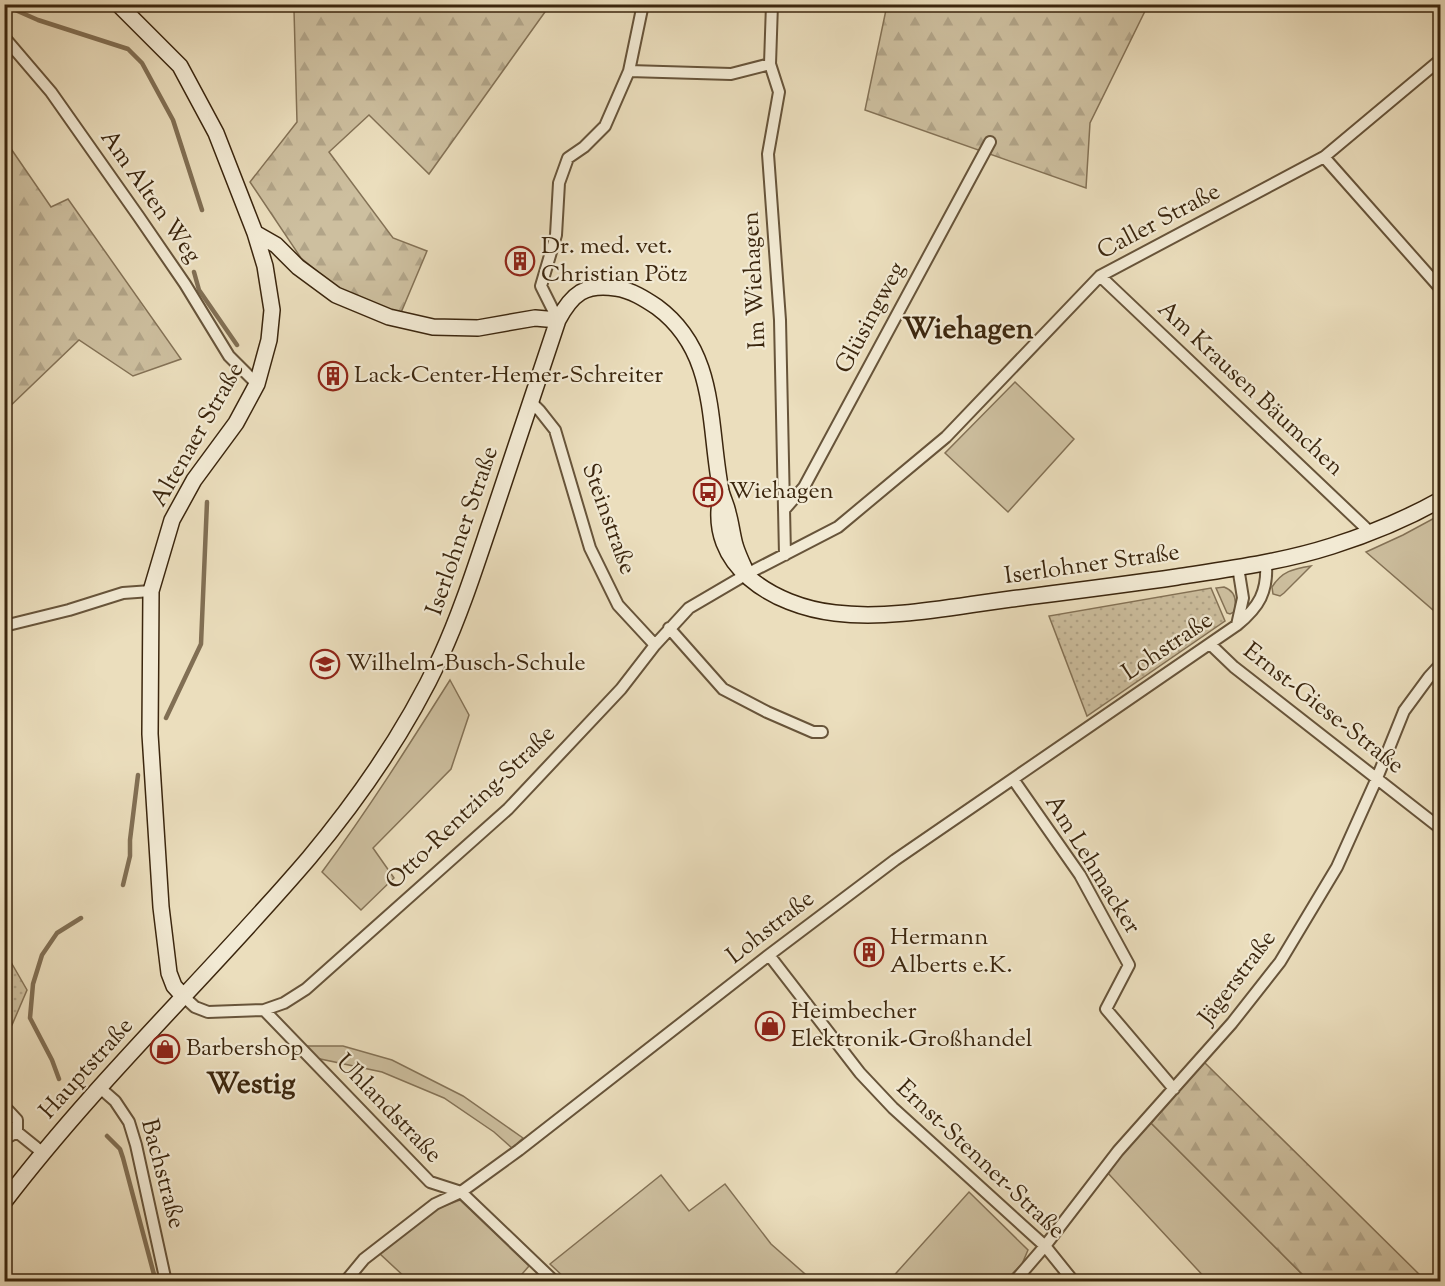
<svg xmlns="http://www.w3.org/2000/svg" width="1445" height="1286" viewBox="0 0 1445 1286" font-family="'Sorts Mill Goudy',serif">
<defs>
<pattern id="forest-firs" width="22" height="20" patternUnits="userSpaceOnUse" patternTransform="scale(1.5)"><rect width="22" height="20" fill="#cdbf9f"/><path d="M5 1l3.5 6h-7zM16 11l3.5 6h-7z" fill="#b1a488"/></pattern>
<pattern id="park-dots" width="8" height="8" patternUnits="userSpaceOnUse" patternTransform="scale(1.5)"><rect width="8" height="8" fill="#cdbf9f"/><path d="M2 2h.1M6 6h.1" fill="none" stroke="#b1a488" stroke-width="1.8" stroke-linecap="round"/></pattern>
</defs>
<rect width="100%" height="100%" fill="#ebdebd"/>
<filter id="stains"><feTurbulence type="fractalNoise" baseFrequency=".00333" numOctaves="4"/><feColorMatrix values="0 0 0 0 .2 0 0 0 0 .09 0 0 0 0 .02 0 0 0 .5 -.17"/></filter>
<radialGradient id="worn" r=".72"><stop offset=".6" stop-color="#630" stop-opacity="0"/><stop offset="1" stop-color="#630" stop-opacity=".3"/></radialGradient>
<path fill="#cdbf9f" stroke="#847256" stroke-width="1.5" d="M1015 382 1074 439 1008 512 945 453Z
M1440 515V616L1366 552 1403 535Z
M1311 566 1284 593 1280 596 1273 594 1272 587C1282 571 1293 569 1311 566Z
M1224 587C1235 591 1237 601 1234 612L1230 614 1227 613 1216 588Z
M450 680 469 715 451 769 373 848 394 878 361 910 322 872C368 810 409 745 450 680Z
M304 1046H343L392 1060 463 1096 523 1138 512 1148 494 1132 444 1098 382 1072 311 1057Z
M1151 1123 1309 1281H1208L1106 1171Z
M661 1175 689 1211 725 1184 771 1244 813 1281H568L550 1264Z
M969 1192 1028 1250 1022 1264 1005 1281H889Z
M460 1200 529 1266 516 1281H409L379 1253 436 1209Z"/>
<path fill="url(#forest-firs)" stroke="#847256" stroke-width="1.5" d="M291 5H550L429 174 369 115 329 152 393 238 427 251 400 315 339 289 301 258 250 182 297 122 294 10Z
M887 5H1148L1090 123 1086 188 865 110Z
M5 140 51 207 68 199 181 359 133 376 79 340 5 411Z
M1204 1062 1426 1281H1309L1151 1123Z"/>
<path fill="url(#park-dots)" stroke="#847256" stroke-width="1.5" d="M1211 588 1225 621 1087 716 1049 616Z
M4 950 27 990 12 1025 5 1030Z"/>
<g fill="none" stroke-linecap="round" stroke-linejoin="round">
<path stroke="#816f54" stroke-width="4.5" d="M4 5 38 20 128 49 142 63 173 120 202 210
M194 272 199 290 237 345
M166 718 201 644 207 502
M123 885 130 856V840L138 775
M59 1079 52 1060 30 1018 33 984 42 955 57 933 81 918
M107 1136 120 1149 123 1158 156 1282"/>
<g stroke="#67543a" stroke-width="14">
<path id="street" d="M772 4 770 64 779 92 768 154 780 320 785 555
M4 37 51 92 139 217 185 284 229 356 257 384
M629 71 731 74 770 64
M1324 157 1440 288
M1100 276 1371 533
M558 320 541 286 556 235 559 183 568 158 584 147 605 126 629 71 643 4
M531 402 540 411 555 430 590 548 618 605 655 645
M784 510 804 487 990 142
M1237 625 1243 598 1238 567
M4 626 69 610 123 593 151 591
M669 628 723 689 767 712 813 732H822
M1210 644 1234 667 1440 828
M1013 779 1080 875 1129 965 1106 1009 1174 1089
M769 955 860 1073 893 1108 1045 1246 1074 1282
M183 996 195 1007 208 1012 264 1010 284 1003 306 989 508 809 621 689 655 645 689 608 747 574 838 527 946 437 1100 276 1324 157 1440 60
M264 1010 430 1182 461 1192 555 1282
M99 1087 115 1101 129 1122 136 1145 166 1282
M4 1106 17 1120V1132
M4 1139 17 1132 43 1153
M345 1282 364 1259 435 1204 461 1192 519 1150 769 955 895 860 1237 625C1259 607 1268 592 1266 562
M1014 1282 1045 1246 1118 1151 1232 1023 1280 962 1337 867 1377 778 1404 711 1429 677 1440 665"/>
</g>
<g stroke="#3b260e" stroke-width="18">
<path id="secondary" d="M118 4 180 66 216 133 255 233 265 266 272 310 269 340 257 384 236 423 194 480 172 520 151 591 150 734 161 907 169 973 174 986 183 996
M255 233 276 245 298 267 336 295 389 317 433 327 478 328 535 318 558 320
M721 496C706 566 774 606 835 613 891 620 955 606 1011 599 1066 592 1122 585 1177 577 1229 569 1282 562 1332 546 1370 534 1406 519 1440 500
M4 1202C97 1080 209 975 309 858 360 797 407 729 441 656 462 610 477 562 493 515 515 450 536 385 558 320 572 294 585 283 616 288 631 290 645 299 657 307 718 352 708 425 721 491 723 499 727 506 728 513 731 523 732 534 735 545 738 555 743 565 747 574"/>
</g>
<use href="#street" stroke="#f2ead4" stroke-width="10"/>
<use href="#secondary" stroke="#f2ead4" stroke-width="15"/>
</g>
<defs>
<g id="building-ring" transform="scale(1.5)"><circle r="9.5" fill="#f2ead4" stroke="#8f2418" stroke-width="1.5"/><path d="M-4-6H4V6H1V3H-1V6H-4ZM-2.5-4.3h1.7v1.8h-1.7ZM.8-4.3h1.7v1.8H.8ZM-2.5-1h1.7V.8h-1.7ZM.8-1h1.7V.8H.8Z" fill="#8f2418"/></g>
<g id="bus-ring" transform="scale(1.5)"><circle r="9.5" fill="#f2ead4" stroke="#8f2418" stroke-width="1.5"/><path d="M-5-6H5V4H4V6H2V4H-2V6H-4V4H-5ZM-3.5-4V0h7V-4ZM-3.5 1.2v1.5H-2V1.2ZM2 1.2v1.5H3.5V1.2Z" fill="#8f2418"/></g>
<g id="school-ring" transform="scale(1.5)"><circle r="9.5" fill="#f2ead4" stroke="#8f2418" stroke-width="1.5"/><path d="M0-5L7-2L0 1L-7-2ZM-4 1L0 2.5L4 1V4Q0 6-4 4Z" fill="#8f2418"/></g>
<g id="shop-ring" transform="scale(1.5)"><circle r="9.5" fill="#f2ead4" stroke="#8f2418" stroke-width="1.5"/><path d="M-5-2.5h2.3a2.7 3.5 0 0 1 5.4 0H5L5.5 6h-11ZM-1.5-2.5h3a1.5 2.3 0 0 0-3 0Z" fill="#8f2418"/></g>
</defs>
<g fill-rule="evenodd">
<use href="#building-ring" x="520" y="261"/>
<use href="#building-ring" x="333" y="376"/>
<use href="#bus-ring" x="708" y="492"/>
<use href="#school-ring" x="325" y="664"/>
<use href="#building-ring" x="869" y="952"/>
<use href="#shop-ring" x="770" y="1026"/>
<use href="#shop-ring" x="165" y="1049"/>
</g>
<g text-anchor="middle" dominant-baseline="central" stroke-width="4.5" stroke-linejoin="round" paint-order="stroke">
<g font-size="24" fill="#3b260e" stroke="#f2ead4">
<text transform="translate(150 197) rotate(55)">Am Alten Weg</text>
<text transform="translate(1159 222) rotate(-28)">Caller Straße</text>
<text transform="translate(755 280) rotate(-93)">Im Wiehagen</text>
<text transform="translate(871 318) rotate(-62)">Glüsingweg</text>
<text transform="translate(1250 389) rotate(43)">Am Krausen Bäumchen</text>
<text transform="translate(198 435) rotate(-60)">Altenaer Straße</text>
<text transform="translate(608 519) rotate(70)">Steinstraße</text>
<text transform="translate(463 531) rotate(-71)">Iserlohner Straße</text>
<text transform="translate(1092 565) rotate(-8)">Iserlohner Straße</text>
<text transform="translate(1168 647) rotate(-34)">Lohstraße</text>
<text transform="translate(1323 709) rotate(38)">Ernst-Giese-Straße</text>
<text transform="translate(471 808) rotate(-44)">Otto-Rentzing-Straße</text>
<text transform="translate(1092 865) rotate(58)">Am Lehmacker</text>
<text transform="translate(771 928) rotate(-38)">Lohstraße</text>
<text transform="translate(1238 978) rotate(-53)">Jägerstraße</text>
<text transform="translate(87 1069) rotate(-48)">Hauptstraße</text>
<text transform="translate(388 1109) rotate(46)">Uhlandstraße</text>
<text transform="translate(980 1160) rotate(43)">Ernst-Stenner-Straße</text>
<text transform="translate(162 1174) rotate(75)">Bachstraße</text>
</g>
<g font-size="24" fill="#3b260e" stroke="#f2ead4" text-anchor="start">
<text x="541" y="247">Dr. med. vet.<tspan x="541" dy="28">Christian Pötz</tspan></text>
<text x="354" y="376">Lack-Center-Hemer-Schreiter</text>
<text x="729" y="492">Wiehagen</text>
<text x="346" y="664">Wilhelm-Busch-Schule</text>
<text x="890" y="938">Hermann<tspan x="890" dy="28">Alberts e.K.</tspan></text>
<text x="791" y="1012">Heimbecher<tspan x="791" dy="28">Elektronik-Großhandel</tspan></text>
<text x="186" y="1049">Barbershop</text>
</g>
<g font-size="30" font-weight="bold" fill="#3b260e" stroke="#f2ead4">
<text x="968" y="330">Wiehagen</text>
<text x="251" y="1085">Westig</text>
</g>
</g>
<rect width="1445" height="1286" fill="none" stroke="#ebdebd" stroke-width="24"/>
<rect x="6" y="6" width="1433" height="1274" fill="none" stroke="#3b260e" stroke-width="3"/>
<rect x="12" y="12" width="1421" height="1262" fill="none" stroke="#3b260e" stroke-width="1.5"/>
<rect width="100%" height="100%" filter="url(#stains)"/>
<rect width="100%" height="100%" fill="url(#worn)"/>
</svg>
